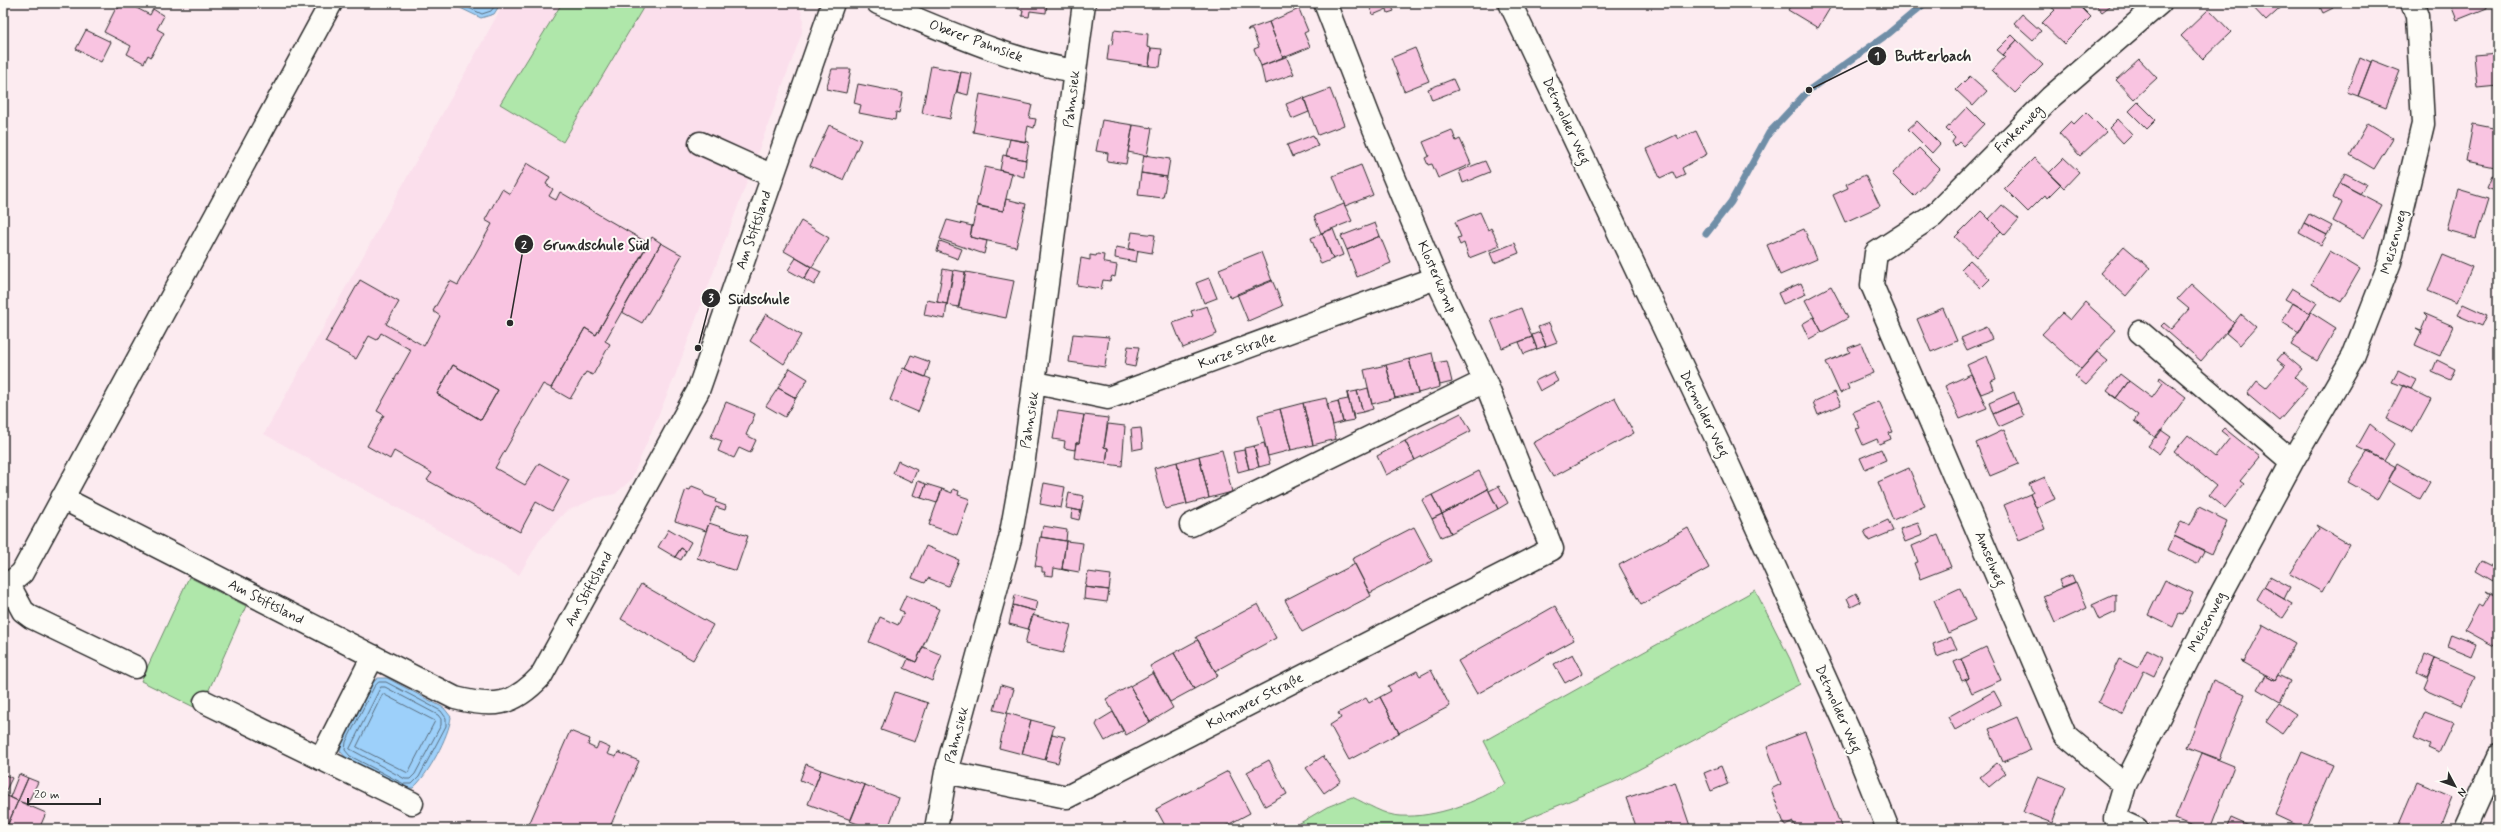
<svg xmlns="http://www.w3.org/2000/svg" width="2501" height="832" viewBox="0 0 2501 832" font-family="Mynerve,sans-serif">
<rect width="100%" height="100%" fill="#fcebf0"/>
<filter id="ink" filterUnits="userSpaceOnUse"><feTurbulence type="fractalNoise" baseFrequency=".025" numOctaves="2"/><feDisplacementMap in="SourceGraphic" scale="8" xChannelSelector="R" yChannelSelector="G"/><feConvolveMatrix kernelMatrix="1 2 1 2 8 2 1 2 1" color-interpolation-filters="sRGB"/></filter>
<g filter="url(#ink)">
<path fill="#fbdfec" d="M504 3H799L803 19 802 33 675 376 631 480 615 494 596 498 565 512 539 541 519 575 264 434Z"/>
<path fill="#afe7aa" stroke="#6d896a" d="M562 3H646L563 142 500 104Z
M189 577 246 606 200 710 141 681Z
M1755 590 1790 659 1800 684 1617 781 1502 829H1290L1327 807 1352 797C1366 803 1385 816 1401 816 1436 818 1477 802 1506 784L1484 741Z"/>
<path fill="#9dd0fa" stroke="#6f8ea7" d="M450 3H501L494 14 481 18Z
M378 678H387L444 708 451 717C449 736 428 775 413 788H404L347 759 340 751 342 741 371 684Z"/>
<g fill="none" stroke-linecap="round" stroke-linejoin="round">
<path stroke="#596d7e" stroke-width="1" d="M458 3 482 14 491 11 497 3
M379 682H386L441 711 446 718V726L419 777 412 784H404L350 756 345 750 346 742 374 687Z
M381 687H385L438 715 441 719V725L415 774 410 779H405L350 749Z
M383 694 435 721 408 773 357 747Z"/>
<path stroke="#6f8ea7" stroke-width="7" d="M1706 234 1731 202 1769 133 1809 90 1888 34 1925 3"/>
</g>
<path fill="#f9c4e1" stroke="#2b2b2b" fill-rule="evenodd" d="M122 3H127L150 15 153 9 164 16 157 29 164 33 151 57 148 55 144 63 127 54 131 46 104 32 116 8 118 9Z
M1018 3H1047L1046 13 1030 11 1029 17 1022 16 1023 10 1018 9Z
M1368 3H1401L1392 7 1394 11 1388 13 1387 9 1373 15Z
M1792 3H1833L1818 28 1788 10Z
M2055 3H2077L2091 17 2064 44 2042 23 2055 10 2051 7Z
M2094 3H2114L2102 12Z
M2249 3H2286L2266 21Z
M2318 3H2331L2333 8 2323 13Z
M2450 3H2486L2487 8 2457 20Z
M1299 9 1308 31 1304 33 1310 47 1283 58 1269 22Z
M2209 9 2231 32 2203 59 2181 36Z
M2022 14 2041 31 2033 40 2014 23Z
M1269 22 1283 58 1261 66 1254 49 1259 47 1252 30H1247Z
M86 30 111 42 101 62 76 49Z
M1114 30 1148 34 1147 47 1151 48 1149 66 1107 60 1109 44 1112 45Z
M2012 35 2017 40 2003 55 1997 50Z
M2017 40 2043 65 2015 93 1992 71 2005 57 2003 55Z
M1151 48 1162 49 1160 67 1149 66Z
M1415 48 1429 81 1404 91 1391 58Z
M2498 53V86L2477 88 2474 55Z
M1286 56 1294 74 1265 84 1261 66Z
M2360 57 2371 62 2358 96 2347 92Z
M2139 59 2157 78 2134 99 2116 80Z
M2372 60 2400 71 2386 107 2358 96Z
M931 66 961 72 950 119 922 113Z
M832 69H851L846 93 826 89Z
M961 72 972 74 968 95 957 92Z
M1970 76 1987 91 1973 106 1956 90Z
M1453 79 1458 90 1432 100 1428 89Z
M858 84 903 93 899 113 896 112 895 120 859 113 861 105 854 103Z
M1330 89 1344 125 1318 135 1304 99Z
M980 94 1032 105 1029 118 1036 119 1034 128 1028 126 1025 142 973 132Z
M1304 97 1309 112 1292 119 1286 104Z
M2138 102 2156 120 2147 129 2129 111Z
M1967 107 1984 124 1963 146 1959 142 1955 146 1952 142 1955 138 1946 129Z
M2086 112 2106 132 2080 156 2059 133 2071 121 2074 124Z
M2118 119 2132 134 2123 143 2109 128Z
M1102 120 1133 125 1126 164 1107 161 1108 153 1096 151Z
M1917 121 1940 144 1932 153 1908 129Z
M2368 123 2393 138 2374 169 2350 155Z
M2473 124 2498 129V151L2495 167 2466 161Z
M829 125 861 140 843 180 810 166Z
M1133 125 1152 128 1147 156 1128 152Z
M1452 130 1456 141 1460 139 1471 164 1438 178 1432 164 1428 165 1425 158 1429 156 1423 142Z
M1696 131 1707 154 1682 168 1685 175 1676 179 1673 172 1660 178 1647 149 1676 135 1679 139Z
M1313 135 1318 146 1292 157 1287 145Z
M1010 139 1029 142 1026 160 1006 156Z
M1919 148 1940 169 1914 196 1892 174Z
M1003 155 1026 160 1024 177 1000 170Z
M1144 155 1170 159 1167 177 1141 173Z
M2034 158 2061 184 2047 198 2045 195 2028 212 2004 188Z
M2064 158 2079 172 2064 188 2049 173Z
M1485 161 1490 172 1463 183 1459 171Z
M527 163 550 177 546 184 553 189 549 196 552 198 556 200 560 192 648 243 596 335 585 328 551 388 543 384 495 468 525 485 539 463 569 480 552 511 536 502 520 532 427 480 432 473 394 451 390 459 367 446 384 415 377 411 411 350 381 333 377 340 369 336 356 359 325 342 360 280 399 302 386 324 424 346 440 316 433 311 450 281 458 285 492 224 485 220 502 189 510 194ZM453 365 498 390 481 420 437 394Z
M1361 165 1373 195 1345 206 1333 176Z
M985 167 1012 173 1003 211 976 205Z
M1141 173 1167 177 1163 198 1138 195Z
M2345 173 2366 184 2360 194 2340 183Z
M1865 175 1880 206 1845 222 1833 195 1848 188 1846 184Z
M2492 176 2498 179V192L2487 188Z
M2340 183 2382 205 2364 238 2333 221 2342 203 2333 198Z
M2458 190 2488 199 2476 238 2447 230Z
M1006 199 1026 204 1016 247 970 237 977 206 1003 211Z
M1344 204 1352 221 1321 233 1314 216Z
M2002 205 2019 219 2005 235 1989 219Z
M1981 211 2001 231 1976 257 1955 237Z
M1480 212 1488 230 1491 228 1500 246 1469 258 1464 243 1460 245 1457 238 1461 237 1455 222Z
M2309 214 2332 226 2327 235 2304 223Z
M947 220 972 226 970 237 987 241 984 254 940 239Z
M801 221 829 238 812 267 784 251Z
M1375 223 1380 236 1347 250 1341 236Z
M2304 223 2327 235 2321 245 2299 233Z
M1333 229 1343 255 1333 259 1322 233Z
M1804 229 1817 259 1780 275 1767 245Z
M1132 232 1155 235 1152 253 1129 249Z
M1322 233 1333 259 1321 264 1311 238Z
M1380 236 1391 263 1357 277 1347 250Z
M652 237 661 243 605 341 610 344 593 375 586 372 570 399 551 388 585 328 596 335Z
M940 241 962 249 958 259 937 251Z
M661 243 682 255 642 323 622 312Z
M1515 243 1519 253 1494 263 1490 253Z
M2124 246 2150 268 2126 296 2100 273Z
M1116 247 1138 251 1136 262 1115 258Z
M2330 251 2360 269 2341 302 2311 284Z
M1261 252 1272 281 1230 298 1219 269Z
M1097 254 1104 255 1103 261 1106 263 1117 265 1115 277 1112 276 1110 281 1103 280 1101 289 1077 285 1081 258 1090 260V255L1096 256Z
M2443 255 2472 267 2457 303 2428 291Z
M796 258 811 267 804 279 788 270Z
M1970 260 1990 279 1981 288 1961 269Z
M811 267 821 272 814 285 804 279Z
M943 269 953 271 947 304 937 302Z
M954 270 965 272 959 307 947 305Z
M966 272 1014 281 1006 318 958 308Z
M1209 278 1217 298 1204 303 1196 283Z
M1272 280 1283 306 1248 321 1237 294Z
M1801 283 1806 294 1783 304 1778 293Z
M2191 284 2234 323 2201 361 2161 326 2164 323 2171 329 2189 309 2177 299Z
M1831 286 1848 318 1822 332 1805 300Z
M2292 288 2317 303 2310 313 2285 299Z
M927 300 947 304 945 319 924 315Z
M2085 302 2116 330 2081 369 2042 334 2062 313 2070 320Z
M2293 303 2310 313 2299 333 2282 322Z
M2463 304 2487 315 2482 326 2457 315Z
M1207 306 1217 334 1183 348 1173 323 1193 316 1191 311Z
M1521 308 1532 337 1502 348 1491 320Z
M1943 308 1957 341 1931 352 1917 319Z
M2311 312 2336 328 2317 361 2291 345Z
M2423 313 2453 326 2440 356 2415 345 2421 332 2416 329 2421 331 2427 317Z
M766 314 801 335 784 364 750 341Z
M2241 314 2256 327 2240 345 2226 333Z
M1814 317 1822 332 1809 339 1802 324Z
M1549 323 1557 342 1546 346 1538 327Z
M1986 327 1992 339 1967 350 1961 338Z
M1540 332 1546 346 1537 349 1532 335Z
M1073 334 1109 337 1105 367 1069 362Z
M1532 337 1537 349 1524 354 1519 342Z
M1861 343 1873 373 1847 384 1849 389 1840 393 1826 362 1850 352 1848 348Z
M1128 346 1139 347 1135 367 1125 365Z
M2097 352 2108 361 2086 385 2075 376Z
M1432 353 1440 387 1418 393 1409 359Z
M2283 353 2302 369 2295 377 2307 388 2279 421 2247 394 2257 381 2266 388 2285 366 2277 360Z
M911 355 930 362 925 377 905 369Z
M1987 356 1996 379 1991 381 1994 389 1981 394 1967 365Z
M1409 359 1418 393 1395 398 1386 365Z
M2437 360 2455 369 2450 380 2432 372Z
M1447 361 1452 382 1440 385 1435 363Z
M453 365 498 390 481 420 437 394Z
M1386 365 1395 398 1372 404 1364 370Z
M790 368 808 379 796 398 778 388Z
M903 368 931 379 918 412 890 400Z
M2398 371 2416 380 2411 389 2392 382Z
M1553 372 1558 381 1540 391 1535 381Z
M1971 374 1987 408 1960 419 1945 386Z
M2120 374 2129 381 2116 398 2107 391Z
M2160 377 2186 397 2156 438 2134 421 2138 415 2110 394 2116 398 2129 381 2152 398 2163 383 2159 380Z
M2403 385 2431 399 2413 432 2386 419Z
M778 388 796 398 785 417 766 406Z
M1368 388 1373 409 1363 412 1357 391Z
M1357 391 1363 412 1353 414 1354 420 1347 393Z
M1835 392 1841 405 1818 415 1813 402Z
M2014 392 2018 403 1993 414 1989 403Z
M1347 393 1354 420 1343 422 1338 401 1348 399Z
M1326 398 1336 439 1313 445 1303 403Z
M1615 398 1634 433 1553 477 1533 443Z
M1338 401 1343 422 1333 425 1327 404Z
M1879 401 1893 432 1889 433 1891 439 1879 444 1877 439 1863 445 1856 429 1860 428 1853 412Z
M726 402 755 414 746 435 756 440 750 453 739 448 734 458 718 451 722 441 711 437Z
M1303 403 1313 445 1291 450 1280 409Z
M2018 403 2024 416 1999 427 1993 414Z
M1280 409 1291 450 1268 456 1258 415Z
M1058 411 1084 415 1079 443H1076L1075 450 1064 448 1065 441 1053 439Z
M1461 413 1471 431 1415 460 1405 441Z
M1084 415 1108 418 1104 447 1108 448 1106 463 1074 458 1076 443H1079Z
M1108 424 1125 426 1122 466 1106 464 1108 448 1104 447Z
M2370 424 2394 444 2384 460 2357 447Z
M1141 428 1143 448 1133 450 1131 429Z
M2224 428 2260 457 2240 481 2244 484 2225 508 2209 495 2216 486 2174 452 2188 435 2215 457 2230 438 2221 431Z
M2004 430 2019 464 1990 476 1976 443Z
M2161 430 2171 437 2159 454 2148 446Z
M1405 441 1415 460 1386 475 1377 456Z
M1264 443 1270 464 1259 467 1254 446Z
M1254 446 1259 467 1249 469 1244 448Z
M1881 449 1886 460 1865 469 1860 458Z
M1222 450 1232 492 1209 498 1199 456Z
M1244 450 1249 469 1238 472 1233 452Z
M2368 451 2396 467 2378 499 2348 482Z
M1199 456 1209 498 1187 504 1177 462Z
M898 461 917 470 912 482 893 473Z
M1177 462 1187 504 1165 509 1154 468Z
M2397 463 2430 482 2420 499 2388 481Z
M1909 468 1925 506 1893 520 1878 482Z
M1479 471 1488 489 1442 514 1432 495Z
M2045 477 2055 499 2036 508 2030 494 2033 492 2029 484Z
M918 481 926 484 921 498 913 495Z
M1044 483 1065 487 1061 508 1040 504Z
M926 484 942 489 937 503 921 498Z
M692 486 702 490 705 495 716 499 715 502 726 506 725 510 716 507 706 531 675 521 686 489 690 490Z
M1499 486 1508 503 1498 509 1489 491Z
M942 489 952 493 953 489 959 491 958 495 970 499 957 535 929 525Z
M1488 489 1498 509 1451 533 1442 514Z
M1069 493 1084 496 1081 511 1066 508Z
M2030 494 2045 529 2019 540 2004 505Z
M1432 495 1442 514 1432 519 1422 500Z
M2199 507 2227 521 2212 554 2174 536 2181 521 2190 525Z
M1072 509 1081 511 1079 520 1071 518Z
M1442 514 1451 533 1441 537 1432 519Z
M1888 520 1893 531 1869 541 1864 531Z
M709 523 748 536 736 571 697 558Z
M1918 523 1923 535 1905 542 1900 529Z
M2316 525 2349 544 2322 592 2290 574 2319 529Z
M1043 526 1067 530 1066 541 1041 537Z
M1414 527 1432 561 1370 593 1352 559Z
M1688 528 1709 568 1641 605 1619 565Z
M669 529 691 542 686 551 681 548 675 557 658 547Z
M1938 535 1951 567 1920 579 1914 563 1918 562 1912 546Z
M2174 536 2204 551 2197 564 2168 550Z
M1040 537 1066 541 1062 569 1069 571 1054 568 1053 576 1044 575 1045 572H1042V567L1035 566Z
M1066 541 1083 543 1079 572 1062 569Z
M926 546 959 560 948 586 928 578 925 583 912 578Z
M681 548 686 551 681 560 675 557Z
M2482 561 2498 569 2493 581 2476 571Z
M1355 564 1371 596 1302 632 1285 600Z
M1088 572 1111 575 1109 590 1085 587Z
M2072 575 2075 582 2062 587 2059 580Z
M2270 576 2290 587 2284 599 2264 587Z
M2165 580 2193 593 2183 615 2179 614 2173 627 2148 615Z
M2076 582 2087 608 2055 623 2043 596Z
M641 584 713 625 693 660 621 619Z
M1085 587 1109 590 1107 602 1084 599Z
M2264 587 2292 604 2283 618 2257 599Z
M1960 588 1975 621 1948 633 1934 600Z
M2486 591 2498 597V638L2494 646 2465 630 2479 604 2483 606 2490 594Z
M1856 593 1861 602 1851 607 1847 598Z
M2116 594V612L2099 620 2092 605Z
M906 595 939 609 916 662 869 642 880 617 898 625 904 612 899 610Z
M1015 595 1037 601 1035 611 1013 605Z
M1258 604 1276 638 1215 671 1196 637Z
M1013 605 1035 611 1028 629 1009 624Z
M1555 606 1574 640 1477 694 1458 661Z
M1032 615 1071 625 1063 653 1025 644Z
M2262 624 2295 643 2275 680 2241 661 2244 662 2263 626Z
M2451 634 2476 644 2471 656 2447 646Z
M1951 637 1957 649 1937 657 1933 644Z
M1198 640 1218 676 1194 689 1174 653Z
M923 647 942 655 932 681 904 668 908 659 916 662Z
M1986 647 2001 680 1972 693 1966 680 1969 678 1961 659Z
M2147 649 2163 657 2154 676 2144 671 2123 714 2098 702 2119 659 2138 668Z
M1174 653 1194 689 1170 702 1150 666Z
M1573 654 1583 673 1565 683 1554 664Z
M2425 654 2436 659 2428 677 2418 672Z
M1961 659 1969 678 1962 681 1954 662Z
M2436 659 2475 676 2462 705 2424 688Z
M1431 670 1450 706 1399 733 1380 697 1391 691 1388 686 1417 671 1420 676Z
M1153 673 1173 708 1150 722 1130 686Z
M2266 675 2275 680 2278 675 2290 681 2280 702 2258 689Z
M2213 680 2245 694 2219 759 2187 747Z
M1001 685 1014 689 1007 713 994 710Z
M1130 686 1150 722 1126 735 1106 699Z
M1994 691 2001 704 1955 730 1948 717Z
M895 692 928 703 915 742 881 730Z
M1380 697 1399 733 1349 760 1330 725 1341 718 1338 713 1366 698 1369 703Z
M2279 703 2296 714 2282 733 2266 722Z
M1113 712 1123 731 1105 741 1096 725 1098 721Z
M2425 712 2453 723 2439 753 2428 748 2430 745 2414 738Z
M1007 713 1031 720 1022 754 999 748Z
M2017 717 2031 750 2003 762 1989 729Z
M1031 720 1054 726 1045 760 1022 754Z
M570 731 590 739 588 745 596 749 599 743 610 748 607 754 616 757 618 752 639 761 609 829H527Z
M1805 732 1842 829H1796L1793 822 1785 826 1771 789 1781 784 1767 747Z
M1052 734 1065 737 1058 763 1045 760Z
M2302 752 2333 765 2305 829 2275 815Z
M2202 753 2234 766 2210 829H2200L2175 819Z
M1323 756 1341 781 1324 793 1306 768Z
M1269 760 1287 794 1265 806 1247 772Z
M1997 763 2006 773 1989 787 1980 777Z
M806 764 821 770 815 786 800 780Z
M1721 766 1728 784 1711 791 1704 773Z
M821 770 865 785 851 820 808 804Z
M1228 771 1250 813 1220 829H1167L1156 809Z
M3 774 12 778 4 794H3Z
M19 774 28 778 18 801 10 797Z
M2038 776 2066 787 2052 823 2023 812Z
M28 778 38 782 27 804 18 801Z
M1675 782 1691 829H1637L1626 798Z
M2417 782 2452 797 2439 829H2397Z
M865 785 899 798 888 829H871L850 821Z
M3 794 18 801 8 824 3 822Z
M18 801 46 813 39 829H20L8 824Z
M2231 818 2249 826 2248 829H2226Z"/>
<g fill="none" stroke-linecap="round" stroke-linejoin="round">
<g stroke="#2b2b2b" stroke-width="25">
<path id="minor" d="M878 3C942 29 1007 60 1075 71
M1510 3 1724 455 1849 731 1888 829
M700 143 773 176
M2140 332 2292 462
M1036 383 1108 398 1436 278
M62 498 455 698C494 708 513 706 541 676L698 391 833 3
M1191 525 1485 381
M9 585 23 611 31 617 135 667
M3 589 22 573 331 3
M205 702 412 803
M321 759 373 656
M946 772 1067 797 1552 549 1485 381 1436 278 1370 119 1325 3
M2125 785 2065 735 1872 285 1876 253 1933 216 2051 97 2160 3
M936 829 946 772 1010 539 1023 466 1084 3
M2137 829 2115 819 2125 785 2220 596 2292 462 2353 357 2390 262 2423 124 2417 16 2412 3
M2465 829 2498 756"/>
</g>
<use href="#minor" stroke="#fdfcf7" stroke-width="22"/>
</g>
</g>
<g text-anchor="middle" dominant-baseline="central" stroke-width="4" stroke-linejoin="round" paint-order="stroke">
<g font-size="14" fill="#2b2b2b" stroke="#fdfcf7">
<text transform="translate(976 41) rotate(20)">Oberer Pahnsiek</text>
<text transform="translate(1072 99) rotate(-83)">Pahnsiek</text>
<text transform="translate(1566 121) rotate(65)">Detmolder Weg</text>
<text transform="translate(2019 129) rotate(-45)">Finkenweg</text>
<text transform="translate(754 230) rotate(-71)">Am Stiftsland</text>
<text transform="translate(2394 242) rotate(-75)">Meisenweg</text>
<text transform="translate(1437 277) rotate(66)">Klosterkamp</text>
<text transform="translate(1237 351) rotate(-20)">Kurze Straße</text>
<text transform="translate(1704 414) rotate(64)">Detmolder Weg</text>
<text transform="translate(1030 420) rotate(-81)">Pahnsiek</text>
<text transform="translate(1990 559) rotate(67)">Amselweg</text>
<text transform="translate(589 589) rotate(-61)">Am Stiftsland</text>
<text transform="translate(266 602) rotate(27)">Am Stiftsland</text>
<text transform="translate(2207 622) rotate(-63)">Meisenweg</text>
<text transform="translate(1255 701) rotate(-27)">Kolmarer Straße</text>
<text transform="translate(1838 709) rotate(66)">Detmolder Weg</text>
<text transform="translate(957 735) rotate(-75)">Pahnsiek</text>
</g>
</g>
<path fill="none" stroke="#2b2b2b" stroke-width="1.5" d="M1809 90L1877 56M510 323L524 244M698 348L711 298"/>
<g fill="#2b2b2b" stroke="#fdfcf7" stroke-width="1.5">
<circle cx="1809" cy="90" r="4"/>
<circle cx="510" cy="323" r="4"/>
<circle cx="698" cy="348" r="4"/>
<circle cx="1877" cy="56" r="10"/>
<circle cx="524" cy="244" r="10"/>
<circle cx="711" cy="298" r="10"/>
</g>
<g font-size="12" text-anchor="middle" font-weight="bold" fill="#fff">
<text x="1877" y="60">1</text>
<text x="524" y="249">2</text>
<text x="711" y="302">3</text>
</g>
<g font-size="15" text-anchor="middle" font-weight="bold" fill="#2b2b2b" stroke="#fdfcf7" stroke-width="4" stroke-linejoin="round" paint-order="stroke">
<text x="1933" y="61">Butterbach</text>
<text x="596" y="250">Grundschule Süd</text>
<text x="759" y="304">Südschule</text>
</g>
<rect width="2501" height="832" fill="none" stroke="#fdfcf7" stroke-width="16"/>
<rect x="8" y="8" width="2485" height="816" fill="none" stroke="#2b2b2b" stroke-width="1.5" filter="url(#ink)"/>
<g transform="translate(2455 786) rotate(131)" stroke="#fdfcf7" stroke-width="3" paint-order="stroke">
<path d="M0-3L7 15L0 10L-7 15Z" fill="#2b2b2b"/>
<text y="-6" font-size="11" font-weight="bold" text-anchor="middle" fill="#2b2b2b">N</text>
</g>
<path d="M28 798v6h72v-6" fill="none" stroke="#2b2b2b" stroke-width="2"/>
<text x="34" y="798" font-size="12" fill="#2b2b2b" stroke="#fdfcf7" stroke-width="3" paint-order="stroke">20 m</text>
</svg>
